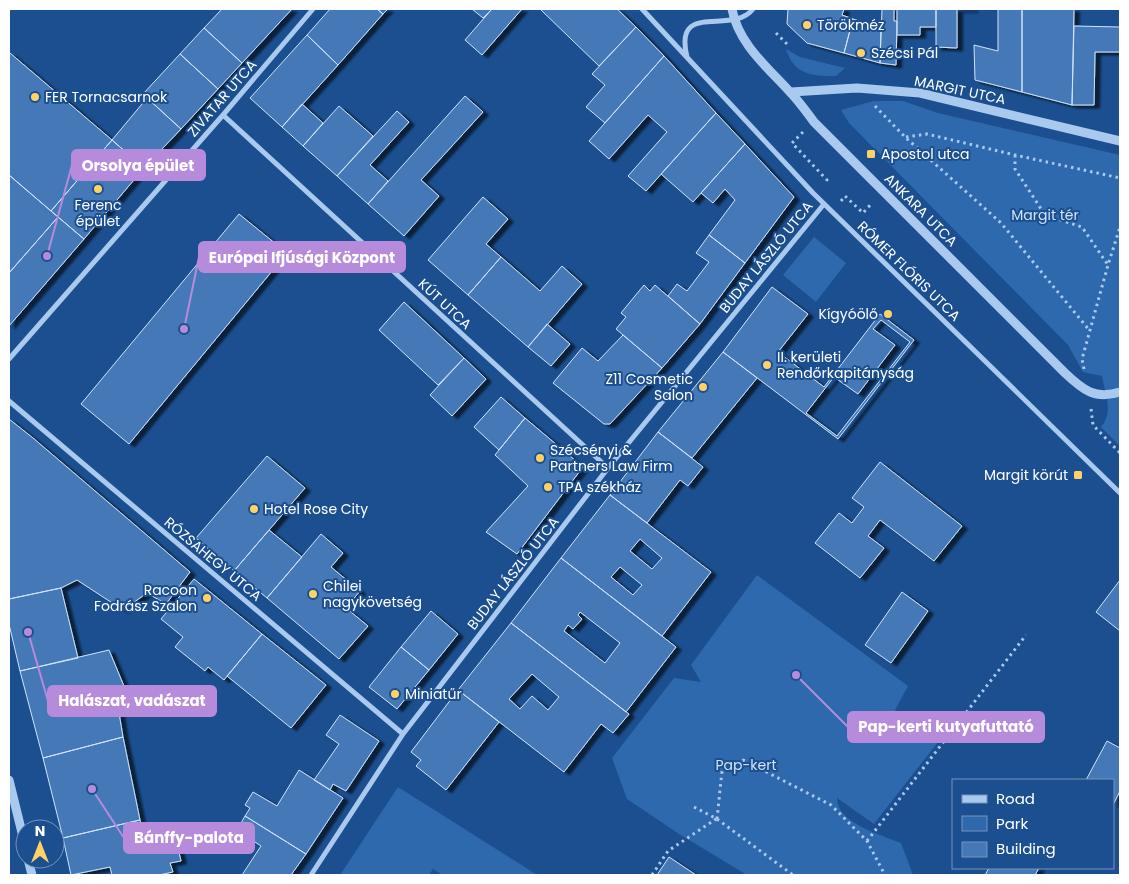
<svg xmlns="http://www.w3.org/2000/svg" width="1129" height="884" viewBox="0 0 1129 884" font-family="Poppins,sans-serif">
<defs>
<filter id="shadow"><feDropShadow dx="5.5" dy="3" stdDeviation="1" flood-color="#0009"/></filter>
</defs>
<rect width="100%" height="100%" fill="#1b4f8f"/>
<path fill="#2e69ad" d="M786 49 800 57 845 68 836 76C812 76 794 75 786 49Z
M874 101H903L938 113 1120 155V446L1101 427C1114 412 1105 394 1102 376L1083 372 1068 345 849 123 841 110Z
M814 237 846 263 816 302 783 275Z
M757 575 908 686 895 710 938 742 874 824 837 798C837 823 881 835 901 843L913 875H747L679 834 627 799 612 758 674 678 701 682 691 665Z
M398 787 520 864 537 875H443L433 869 429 875H340Z"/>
<path fill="#4478b7" stroke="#cfe3fa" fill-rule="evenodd" filter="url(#shadow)" d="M222 9H292L242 63 204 28Z
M330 9H377L383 14 338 65 307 35Z
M377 9H388L383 14Z
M472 9H492L483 18Z
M492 9H522L482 55 465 40Z
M542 9H617L636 27 599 66 541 10Z
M788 9H844L842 15 853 19 844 53 807 43 787 24Z
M882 9H894V21H897L896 65 880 63Z
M897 9H936V27H920V35H897Z
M936 9H973H957V48L936 47Z
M998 9H1022V92L975 80 974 45 998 51Z
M1022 9H1074L1072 105 1022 92Z
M853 19 881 28 880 63 844 53Z
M1074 26 1120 27V52H1095L1094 105H1072Z
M636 27 664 56 605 123 586 107 605 85 592 74Z
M204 28 242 63 218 89 180 54Z
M307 35 338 65 282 127 250 98Z
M10 53 112 140 51 211 9 175V55Z
M180 54 218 89 181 129 143 94Z
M664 56 716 113 646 191 628 176 667 132 648 115 609 159 589 141Z
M465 96 483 112 421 180 439 196 404 236 368 204Z
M147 98 181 129 144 168 112 140Z
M302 104 323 123 303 146 282 127Z
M339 106 373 136 337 176 303 146Z
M397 111 409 122 370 165 388 181 368 204 337 176Z
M716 113 745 144 693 202 661 174Z
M112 140 144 168 84 239 51 211Z
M745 144 794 197 745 263 709 235 735 200 725 189 713 203 701 193Z
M9 175 58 217 9 273Z
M483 197 508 219 486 244 501 257 468 295 428 260Z
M239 214 287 253 129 444 81 404Z
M58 217 84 239 9 326V273Z
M709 235 745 263 700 324 668 296 677 284 687 291 709 262 696 253Z
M501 257 540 291 562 266 582 284 528 347 468 295Z
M644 285 650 291 655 285 700 324 662 368 616 329 626 317 621 313Z
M772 287 808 314 778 352 824 387 880 314 914 340 838 439 723 352Z
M404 302 464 358 438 385 379 330Z
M881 320 910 342 837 436 806 413 834 377 858 394 895 345 873 329Z
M547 324 570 344 551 366 528 347Z
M623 335 662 368 610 424H604L553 383 582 348 598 361Z
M723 352 757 378 692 458 658 432Z
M464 358 486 379 452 416 430 395Z
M501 397 525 418 499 450 474 427Z
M525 418 583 467 517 554 486 532 528 486 495 455Z
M9 419 33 438 190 572 166 604 147 593 123 610 77 580 61 588 9 599Z
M658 432 703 467 688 486 680 480 647 523 610 495Z
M267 456 305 488 234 571 196 538Z
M880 462 962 526 934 561 880 520 868 536 884 548 860 578 815 543 839 513 852 523 864 507 852 498Z
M610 495 711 572 662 636 561 558ZM640 539 662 558 652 569 630 551ZM620 567 642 585 633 595 611 577Z
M269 530 302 557 267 598 234 571Z
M321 534 343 553 331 567 360 591 346 608 368 626 339 659 267 598Z
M561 558 676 647 626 712 511 623ZM580 612 620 643 605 663 564 631 568 625 573 629 582 619 578 615Z
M194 579 262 634 224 680 208 667 205 671 175 647 183 637 161 619Z
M1120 580V631L1096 612Z
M61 588 78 658 20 671 9 624V599Z
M902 592 928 611 891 663 865 645Z
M431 611 458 634 429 670 401 647Z
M511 623 629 714 613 733 601 724 564 772 458 690ZM532 674 559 697 548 710 532 696 520 709 509 699Z
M262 634 326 685 291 728 227 676Z
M401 647 429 670 397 709 369 687Z
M109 650 126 691 116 695 123 737 43 758 20 671Z
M458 690 499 722 446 790 416 766 421 760 411 752Z
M340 715 379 741 346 791 333 784 330 790 314 780 339 744 326 735Z
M123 737 140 820 63 838 43 758Z
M1107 741 1120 748V791L1113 805V780H1086Z
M299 770 343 798 306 854 245 816 250 808 245 805 253 792 277 806Z
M245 816 306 854 291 875H242L261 846 237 830Z
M140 820 143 835 163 830 165 838 175 836 181 861 170 863 173 872 159 875H112L110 867 71 875 63 838Z
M669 857 696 875H657Z
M989 868H1039L1035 875H985Z"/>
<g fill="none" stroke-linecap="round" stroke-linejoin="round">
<path stroke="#a9c9ee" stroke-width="3" stroke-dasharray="2.5 4" stroke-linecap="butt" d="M776 33 787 44
M875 106 905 137 1001 223 1090 331
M803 132 792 143 827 180 823 183
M906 137 927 134 1015 155 1120 178
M1015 155V169L1045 215 1082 227 1108 265
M841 201 845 196 863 213 872 203
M1084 369 1082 359 1108 265 1120 227
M1091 409 1093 425 1120 453
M694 807 717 819 793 875
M717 819 722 771 743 760 831 805 867 841 885 875
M867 841 1026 635
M652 875 668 851 716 819"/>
<path stroke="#a9c9ee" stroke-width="5" d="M642 9 813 193 1120 493
M687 57C673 0 732 36 753 9
M223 115 608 468
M9 359 223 115 313 9
M9 401 403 734
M311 875 403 734 608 468 824 204"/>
<path stroke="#a9c9ee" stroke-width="9" d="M732 9C738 43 767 67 789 91 798 100 806 111 814 122L1065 373C1083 390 1095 400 1120 392
M791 92 857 88 920 93 1120 141
M9 780 25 845
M28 859 32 875"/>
</g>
<g fill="#ffd166" stroke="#1b4f8f" stroke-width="2">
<circle cx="807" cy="25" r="5"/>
<circle cx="861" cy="53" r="5"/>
<circle cx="35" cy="97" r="5"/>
<rect x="866" y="149" width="10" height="10" rx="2.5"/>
<circle cx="98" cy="189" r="5"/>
<circle cx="888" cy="314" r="5"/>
<circle cx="767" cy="365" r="5"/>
<circle cx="703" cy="387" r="5"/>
<circle cx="540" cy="458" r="5"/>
<rect x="1073" y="470" width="10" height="10" rx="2.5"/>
<circle cx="548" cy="487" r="5"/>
<circle cx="254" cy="509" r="5"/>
<circle cx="313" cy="594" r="5"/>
<circle cx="207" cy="598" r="5"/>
<circle cx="395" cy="694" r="5"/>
</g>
<g text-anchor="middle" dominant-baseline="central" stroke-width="4" stroke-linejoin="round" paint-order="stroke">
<g font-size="14" fill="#fff" stroke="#1b4f8f" text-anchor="start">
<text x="817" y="25">Törökméz</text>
<text x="871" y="53">Szécsi Pál</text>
<text x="45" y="97">FER Tornacsarnok</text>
<text x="881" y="154">Apostol utca</text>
<text x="98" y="205" text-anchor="middle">Ferenc<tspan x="98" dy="16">épület</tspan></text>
<text x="878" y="314" text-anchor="end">Kígyóölő</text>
<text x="777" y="357">II. kerületi<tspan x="777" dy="16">Rendőrkapitányság</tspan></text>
<text x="693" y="379" text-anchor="end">Z11 Cosmetic<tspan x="693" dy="16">Salon</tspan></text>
<text x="550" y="450">Szécsényi &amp;<tspan x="550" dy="16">Partners Law Firm</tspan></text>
<text x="1068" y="475" text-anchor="end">Margit körút</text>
<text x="558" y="487">TPA székház</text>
<text x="264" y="509">Hotel Rose City</text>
<text x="323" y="586">Chilei<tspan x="323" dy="16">nagykövetség</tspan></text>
<text x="197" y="590" text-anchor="end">Racoon<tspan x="197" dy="16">Fodrász Szalon</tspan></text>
<text x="405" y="694">Miniatűr</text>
</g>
<g font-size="14" fill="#fff" stroke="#1b4f8f">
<text transform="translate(960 90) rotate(12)">MARGIT UTCA</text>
<text transform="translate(222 98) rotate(-49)">ZIVATAR UTCA</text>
<text transform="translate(921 210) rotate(45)">ANKARA UTCA</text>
<text transform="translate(766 257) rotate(-51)">BUDAY LÁSZLÓ UTCA</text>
<text transform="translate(909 271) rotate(44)">RÓMER FLÓRIS UTCA</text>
<text transform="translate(445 304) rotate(43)">KÚT UTCA</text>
<text transform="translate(213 559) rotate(40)">RÓZSAHEGY UTCA</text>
<text transform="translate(513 573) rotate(-52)">BUDAY LÁSZLÓ UTCA</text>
</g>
<g font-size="14" fill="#cfe3fa" stroke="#1b4f8f">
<text x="1045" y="215">Margit tér</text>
<text x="746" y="765">Pap-kert</text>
</g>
</g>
<path fill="none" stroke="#b68bdc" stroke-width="2" d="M47 256L72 165M184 329L199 257M28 632L48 701M796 675L848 727M92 789L124 838"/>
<g fill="#b68bdc" stroke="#1b4f8f" stroke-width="2">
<circle cx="47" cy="256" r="5"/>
<circle cx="184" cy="329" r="5"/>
<circle cx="28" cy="632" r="5"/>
<circle cx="796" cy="675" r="5"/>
<circle cx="92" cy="789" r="5"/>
</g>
<g fill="#b68bdc" stroke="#b68bdc" stroke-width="2">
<rect x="72" y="150" width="133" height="30" rx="5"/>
<rect x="199" y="242" width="206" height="30" rx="5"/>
<rect x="48" y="686" width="168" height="30" rx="5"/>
<rect x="848" y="712" width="196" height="30" rx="5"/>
<rect x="124" y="823" width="130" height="30" rx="5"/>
</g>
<g font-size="15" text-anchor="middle" font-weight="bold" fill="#fff">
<text x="138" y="171">Orsolya épület</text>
<text x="302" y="263">Európai Ifjúsági Központ</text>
<text x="132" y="706">Halászat, vadászat</text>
<text x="946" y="732">Pap-kerti kutyafuttató</text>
<text x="189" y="843">Bánffy-palota</text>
</g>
<rect width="1129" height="884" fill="none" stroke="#ffffff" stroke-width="20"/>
<rect x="952" y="779" width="162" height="90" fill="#1b4f8f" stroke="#7695bc"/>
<rect x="962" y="795" width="25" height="8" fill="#a9c9ee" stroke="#7695bc"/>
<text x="996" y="804" font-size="15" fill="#ffffff">Road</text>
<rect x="962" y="816" width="25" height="15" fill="#2e69ad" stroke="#7695bc"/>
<text x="996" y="829" font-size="15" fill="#ffffff">Park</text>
<rect x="962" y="842" width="25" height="15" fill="#4478b7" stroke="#7695bc"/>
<text x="996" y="854" font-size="15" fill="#ffffff">Building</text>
<g transform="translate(40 844)"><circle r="24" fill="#1b4f8f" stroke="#7695bc"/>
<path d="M0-4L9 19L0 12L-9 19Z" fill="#ffd166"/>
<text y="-8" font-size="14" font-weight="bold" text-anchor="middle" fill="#ffffff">N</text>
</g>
</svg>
